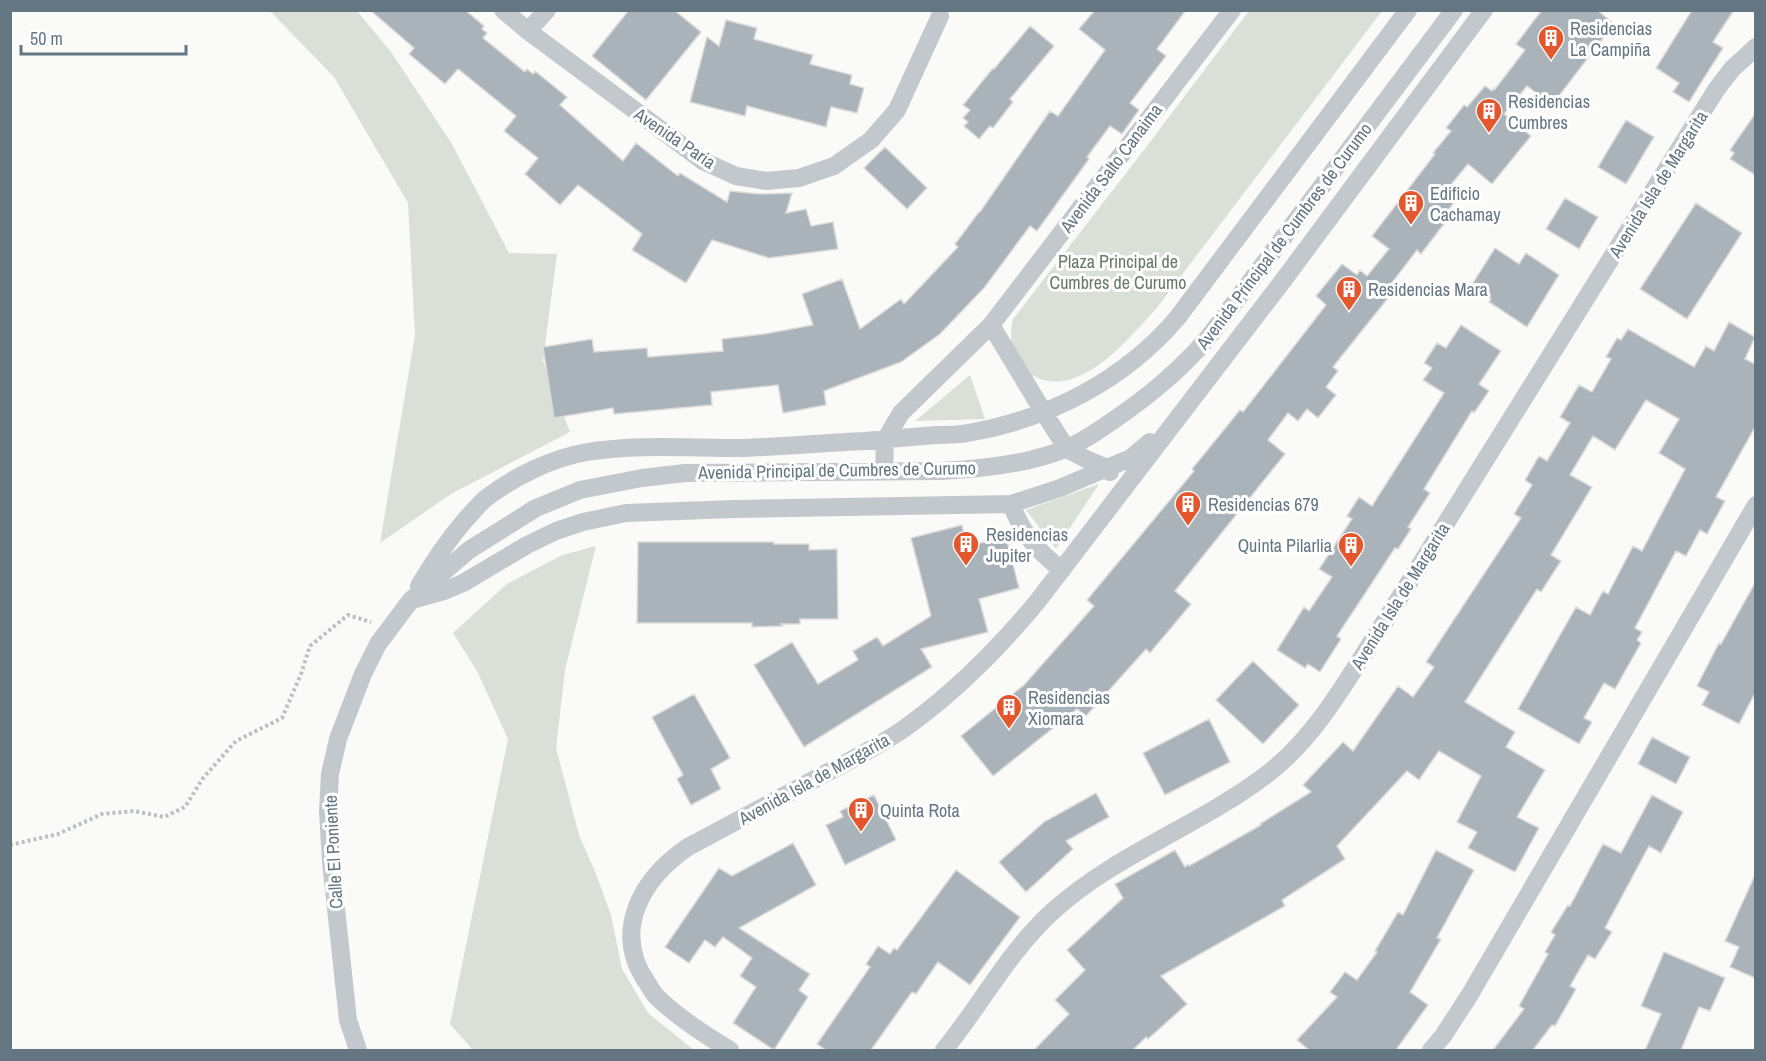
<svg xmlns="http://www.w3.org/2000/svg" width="1766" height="1061" viewBox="0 0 1766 1061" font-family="'Archivo Narrow',sans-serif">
<rect width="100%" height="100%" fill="#fafaf8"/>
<path fill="#dadfd7" d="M270 11H357L391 52 452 144 509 253 557 254 543 361 570 432 451 494 380 543 415 335 408 203 334 77Z
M1249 11H1382L1156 309C1130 337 1082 397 1038 378 1034 377 1030 373 1026 370 1010 358 1009 338 1013 319L1137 159Z
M970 375 985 419 915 421Z
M1099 484 1056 549 1026 510Z
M596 546 565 670 556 748 579 835 596 874 611 915 622 969 648 1013 694 1050H473L450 1024 508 739 477 671 453 633 507 584 562 555Z"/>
<path fill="#aab3b9" stroke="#dcdcda" stroke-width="1.5" d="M370 10H465L484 26 482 29 487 33 483 38 525 72 527 69 533 74 535 71 567 97 560 105 623 161 636 143 678 176 680 173 727 202 730 191 760 194 792 193 786 213 806 209 811 226 833 222 838 249 769 258 712 240 686 283 632 250 642 234 578 185 560 205 525 174 538 158 504 131 516 116 458 69 445 84 409 54 414 48Z
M629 10H674L701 32 646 100 592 56Z
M1095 10H1186L1157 49 1166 56 1130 103 1139 110 1122 134 1110 126 1087 157 1089 159 1037 231 1030 226 984 288 940 334 901 362 824 391 826 405 783 413 778 385 711 392 712 405 614 414 613 408 554 418 543 347 592 339 594 352 647 348 648 357 723 351 722 339 764 334 813 325 802 294 842 279 860 329 901 299 904 304 958 247 955 244 979 212H980L1050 111 1058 116 1105 50 1079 29Z
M1542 10H1597L1614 24 1552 105 1527 86 1504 114 1531 136 1492 184 1468 164 1444 193 1455 201 1446 213 1450 216 1421 254 1417 250 1391 284 1396 288 1333 367 1338 371 1326 387 1336 395 1318 418 1307 409 1298 421 1288 413 1268 440 1285 454 1175 591 1191 604 1150 653 1146 649 1086 716 1077 709 993 776 961 736 1024 685 1094 606 1087 600 1194 471 1192 469 1240 410 1243 412 1326 305 1316 296 1342 264 1357 275 1360 270 1367 276 1389 249 1372 236 1435 154 1433 153 1451 131 1446 128 1464 105 1467 107 1485 86 1492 91 1494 88 1495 89 1525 50 1516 44Z
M1692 10H1734L1713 42 1723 48 1689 102 1673 92 1679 83 1656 68Z
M726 20 757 28 754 39 813 55 810 64 852 75 850 84 864 88 857 113 831 107 826 127 747 106 745 116 690 102 707 37 719 46Z
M1030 26 1054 46 1010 99 1013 102 993 128 990 126 979 139 964 126 968 122 963 118 970 110 963 105 993 68 994 69Z
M1755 114V175L1730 159 1734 153 1730 150Z
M1626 120 1654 137 1626 184 1598 167Z
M885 147 927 188 907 209 864 168Z
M1565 198 1598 217 1579 249 1546 229Z
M1696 203 1742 233 1687 319 1640 289Z
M1495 248 1519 264 1526 253 1559 275 1527 327 1489 302 1491 299 1471 286Z
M1729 322 1755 337 1745 359 1755 364V427L1716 497 1725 501 1707 534 1700 530 1686 556 1676 551 1635 628 1642 632 1637 640 1641 643 1615 689 1604 683 1584 718 1592 722 1579 744 1518 709 1576 607 1590 615 1603 591 1608 594 1633 546 1642 551 1685 469 1659 453 1679 419 1646 400 1615 450 1593 436 1570 475 1592 487 1551 555 1561 561 1541 592 1537 589 1465 702 1515 732 1506 747 1545 770 1517 817 1539 828 1515 872 1468 848 1477 832 1457 822 1481 776 1439 751 1419 780 1407 771 1337 846 1345 859 1282 900 1285 906 1161 976 1187 1004 1148 1039 1146 1037 1133 1050H1034L1069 1014 1055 1000 1085 970 1067 950 1123 898 1115 884 1175 850 1185 867 1188 864 1189 866 1261 825 1260 824 1311 792 1303 785 1343 742 1353 751 1398 686 1413 697 1434 667 1426 662 1521 518 1514 514 1532 485 1525 480 1539 456 1547 461 1570 423 1560 417 1579 385 1592 392 1611 359 1606 357 1617 338 1621 340 1628 329 1694 367 1706 346 1714 351Z
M1461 325 1501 351 1479 384 1489 391 1474 413 1472 411 1424 489 1430 493 1408 527 1411 529 1398 549 1395 548 1337 636 1341 639 1320 672 1308 664 1305 668 1277 650 1304 607 1309 611 1332 577 1319 569 1352 519 1347 516 1359 497 1372 506 1444 393 1423 380 1432 368 1424 363 1437 343 1446 348Z
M962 525 967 546 1006 537 1019 588 979 599 988 632 921 649 932 667 804 747 754 665 792 642 818 684 858 660 853 651 877 637 883 646 931 616 911 538Z
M638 542H774V544H809V550L837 549 838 619H800V624H781L783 626 752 627V623H637Z
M1755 583V693L1739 724 1702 705 1709 692 1697 686 1719 643 1721 644Z
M1253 661 1299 705 1263 744 1216 700Z
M694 694 730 758 711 769 721 789 691 805 677 779 683 775 652 717Z
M1209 719 1230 762 1165 795 1143 753Z
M1652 737 1690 757 1676 784 1638 764Z
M1096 793 1109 817 1066 841 1073 849 1026 892 999 862 1044 822Z
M874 795 896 840 845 865 826 825 843 817 840 811Z
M1652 795 1683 812 1661 853 1649 846 1605 928 1612 932 1595 959 1588 955 1570 986 1576 989 1555 1026 1552 1025 1533 1050H1493L1524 1009 1519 1006 1548 954 1545 952 1555 935 1551 932 1568 905 1570 906 1603 844 1621 853Z
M793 843 816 885 739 928 810 974 799 990 808 997 774 1050 733 1023 756 987 740 976 752 958 723 937 715 947 705 940 689 963 665 947 719 868 732 876Z
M1436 850 1474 870 1437 938 1441 939 1410 992 1428 1005 1396 1050H1309L1297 1040 1337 997 1330 992 1345 972 1357 980 1377 952 1375 951 1398 912 1403 915Z
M956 870 1020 917 970 985 938 962 916 994 912 992 871 1050H826L817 1044 870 967 866 964 878 946 890 954 894 948 897 950Z
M1755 875V978L1730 967 1739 947 1725 941Z
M1664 952 1725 978 1710 1011 1699 1007 1681 1050H1645L1661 1014 1641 1006Z"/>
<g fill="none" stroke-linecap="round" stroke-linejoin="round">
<path stroke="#bbbfc2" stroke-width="4" stroke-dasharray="3 3" stroke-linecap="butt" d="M10 845 58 834 102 814 134 811 164 817 185 807 203 778 236 741 282 718 301 674 310 646 348 615 371 622"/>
<path stroke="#c3c8cc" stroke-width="18" d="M503 10 528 31 703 161 736 176 766 181 799 178 834 166 871 140 897 110 940 16
M528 31 547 10
M991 325 1044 413 1067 449 1086 459 1107 468 1110 472
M884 471 885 440 901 413 991 325 1232 10
M1011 504C1023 534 1036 550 1062 570
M419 586C433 562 448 540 466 519 472 513 478 505 485 499 513 477 552 458 587 452 637 444 687 448 737 448 779 447 822 443 864 441 888 439 912 437 936 435 947 435 957 435 968 433 1049 419 1125 380 1178 317L1408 10
M415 599 444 591 463 583 527 545 556 531 583 522 626 513 733 509 1011 504 1060 488 1107 468 1131 458 1150 442
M358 1050 348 1020 331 862 328 811 330 774 338 739 363 674 378 644 411 600 469 550 536 508 580 490 642 478 685 473 941 471C980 469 1031 464 1067 448 1083 442 1097 431 1111 422 1149 396 1178 372 1208 338L1454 10
M730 1050C705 1035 680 1019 659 999 654 995 651 989 648 984 611 932 641 879 688 847 731 824 774 801 817 778 847 762 878 747 905 728 955 692 998 649 1037 602L1282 282 1484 10
M944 1050C981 1005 1008 952 1053 911 1116 854 1199 826 1266 775 1318 736 1350 674 1385 621L1716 90 1732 69 1756 47
M1431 1050 1443 1036 1469 996 1756 505"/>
</g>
<defs>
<g id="building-pin" transform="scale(1.35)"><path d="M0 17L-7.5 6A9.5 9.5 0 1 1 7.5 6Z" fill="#e4572e" stroke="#fff"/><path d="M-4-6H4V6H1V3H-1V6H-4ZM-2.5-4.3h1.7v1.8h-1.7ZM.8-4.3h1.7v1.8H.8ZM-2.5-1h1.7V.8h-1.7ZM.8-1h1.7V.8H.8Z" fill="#fff"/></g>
</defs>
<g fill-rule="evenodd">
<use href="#building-pin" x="1551" y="38"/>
<use href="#building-pin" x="1489" y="111"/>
<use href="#building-pin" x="1411" y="203"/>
<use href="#building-pin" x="1349" y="289"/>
<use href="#building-pin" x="1188" y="504"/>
<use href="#building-pin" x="966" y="544"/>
<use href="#building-pin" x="1351" y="545"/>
<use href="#building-pin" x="1009" y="707"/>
<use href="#building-pin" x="861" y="810"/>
</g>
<g text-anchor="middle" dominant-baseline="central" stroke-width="6" stroke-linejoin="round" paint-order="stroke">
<g font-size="18" fill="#657683" stroke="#fff" text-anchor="start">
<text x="1570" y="28">Residencias<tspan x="1570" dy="21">La Campiña</tspan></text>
<text x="1508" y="101">Residencias<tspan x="1508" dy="21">Cumbres</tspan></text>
<text x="1430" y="193">Edificio<tspan x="1430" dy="21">Cachamay</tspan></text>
<text x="1368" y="289">Residencias Mara</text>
<text x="1208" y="504">Residencias 679</text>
<text x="986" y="534">Residencias<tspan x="986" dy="21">Jupiter</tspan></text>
<text x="1332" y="545" text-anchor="end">Quinta Pilarlia</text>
<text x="1028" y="697">Residencias<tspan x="1028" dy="21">Xiomara</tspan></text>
<text x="880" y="810">Quinta Rota</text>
</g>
<g font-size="18" fill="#657683" stroke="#fff">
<text transform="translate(675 138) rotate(34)">Avenida Paria</text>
<text transform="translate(1111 168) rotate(-53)">Avenida Salto Canaima</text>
<text transform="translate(1658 184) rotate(-58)">Avenida Isla de Margarita</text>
<text transform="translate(1284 236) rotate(-53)">Avenida Principal de Cumbres de Curumo</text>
<text transform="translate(837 470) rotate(-1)">Avenida Principal de Cumbres de Curumo</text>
<text transform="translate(1400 596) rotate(-58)">Avenida Isla de Margarita</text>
<text transform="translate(814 779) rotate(-29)">Avenida Isla de Margarita</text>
<text transform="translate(333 852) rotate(-93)">Calle El Poniente</text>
</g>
<g font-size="18" fill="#687a64" stroke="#fff">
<text x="1118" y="261">Plaza Principal de<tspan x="1118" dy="21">Cumbres de Curumo</tspan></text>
</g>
</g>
<rect width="1766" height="1061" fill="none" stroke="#657683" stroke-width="24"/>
<path d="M21 45v9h165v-9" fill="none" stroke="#657683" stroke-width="3"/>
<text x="30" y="45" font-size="18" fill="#657683" stroke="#ffffff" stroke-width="4.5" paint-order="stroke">50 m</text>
</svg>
